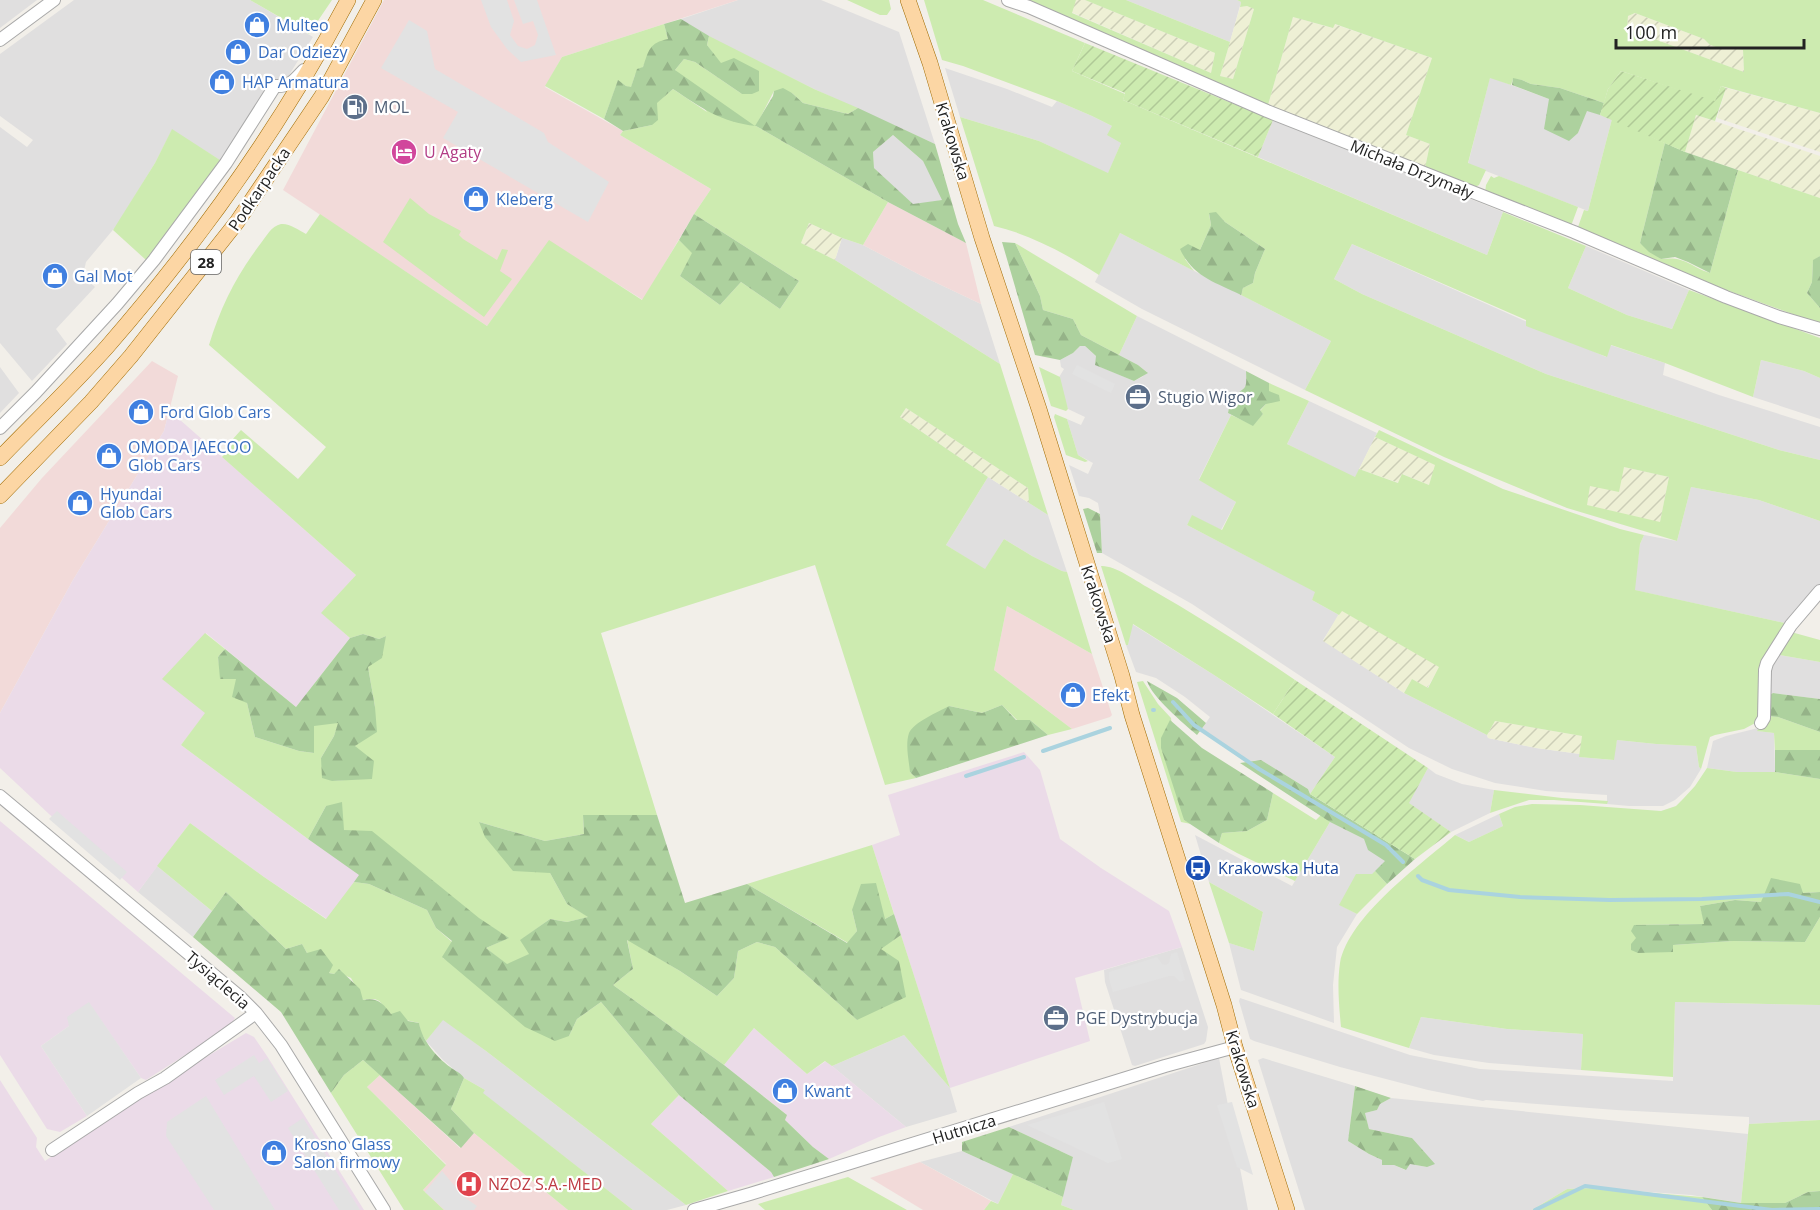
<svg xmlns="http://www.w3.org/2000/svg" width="1820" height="1210" viewBox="0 0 1820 1210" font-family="'Open Sans',sans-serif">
<defs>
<pattern id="farmland-furrows" width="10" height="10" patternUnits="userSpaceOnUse" patternTransform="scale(1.5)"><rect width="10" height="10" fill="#eef0d5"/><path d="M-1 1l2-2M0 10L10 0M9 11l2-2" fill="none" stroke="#ccceb7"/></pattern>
<pattern id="forest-firs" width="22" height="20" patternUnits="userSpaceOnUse" patternTransform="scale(1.5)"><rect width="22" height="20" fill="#add19e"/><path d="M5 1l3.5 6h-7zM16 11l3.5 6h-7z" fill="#95b388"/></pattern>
<pattern id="garden-furrows" width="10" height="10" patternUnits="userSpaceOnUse" patternTransform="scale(1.5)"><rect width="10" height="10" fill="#cdebb0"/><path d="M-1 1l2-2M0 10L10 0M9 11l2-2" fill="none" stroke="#b0c997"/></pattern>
</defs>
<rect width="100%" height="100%" fill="#f2efe9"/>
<path fill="#e0dfdf" d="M0 0H37L0 28Z
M74 0H250L313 37 231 167 172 130 155 163 117 225 86 262 83 275 95 287 56 329 67 344 32 381 0 343V127L27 147 33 140 0 116V54Z
M738 0H821L899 32 935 144 814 89 705 35 681 19Z
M1126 0H1237L1241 2 1230 42Z
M945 68 1007 89 1052 107 1057 101 1092 116 1112 126 1121 143 1108 174 1039 141 960 117Z
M1490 77 1549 99 1578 133 1587 110 1612 119 1588 211 1468 164Z
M1273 120 1503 212 1487 255 1258 157Z
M893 135 923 161 943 200 913 205 874 168 873 152Z
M1120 233 1331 341 1305 390 1142 309 1095 282Z
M842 238 863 245 922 276 981 304 1000 364 835 260Z
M1352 244 1606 357 1610 345 1665 363 1663 375 1719 395 1820 427V460L1779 450 1546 374 1362 294 1334 279Z
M1586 246 1689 290 1672 329 1627 315 1568 288Z
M1137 316 1246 371 1247 385 1242 391 1232 399 1228 413 1231 415 1199 479 1236 502 1221 530 1192 516 1187 525 1316 592 1312 600 1339 615 1323 640 1404 693 1487 735 1488 738 1536 748 1580 754V757L1613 760 1617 740 1656 744 1696 746 1699 767 1701 769 1690 787 1675 800 1663 806H1629L1607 804V795L1546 791 1495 783 1452 769 1409 748 1192 604 1102 553 1100 514 1098 503 1089 498 1079 496 1069 465 1088 474 1093 463 1078 455 1067 419 1081 425 1085 417 1068 409 1058 379 1064 369 1061 367 1060 360 1073 353 1080 346H1085L1096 356V365L1134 381 1142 377 1147 372 1138 365 1119 355Z
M1761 360 1804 371 1820 378V419L1753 397Z
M0 367 19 393 0 413Z
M1309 401 1377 433 1355 478 1287 444Z
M988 477 1048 515 1067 572 1062 571 1032 556 1004 539 985 570 946 545Z
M1691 487 1759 500 1820 521V589L1789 624 1634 590 1640 544 1644 535 1677 541Z
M1132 624 1214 675 1335 757 1310 794 1308 789 1261 760 1245 762 1201 730 1210 717 1185 697 1156 678 1136 672 1126 645H1128Z
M1774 654 1820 662V699L1773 693 1768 696 1767 683Z
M1758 728V731L1774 733 1775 772H1737L1707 768 1713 741 1726 736Z
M1428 768 1436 774 1462 784 1494 790 1490 813 1451 832 1408 803Z
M1499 814 1503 826 1469 842 1455 835Z
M1330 822 1364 839 1386 861 1340 905 1357 914 1337 947 1333 985 1334 1023 1241 990 1229 943 1254 951 1263 912 1209 882 1195 835 1292 886Z
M157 866 212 911 193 937 138 892Z
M1182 947 1208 1027 1206 1041 1204 1044 1135 1066 1132 1065 1105 982 1104 970Z
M1240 998 1410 1055 1480 1069 1673 1081 1675 1002 1820 1005V1120L1749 1124V1117L1616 1110 1486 1100 1483 1101 1428 1090 1340 1067 1254 1041 1250 1039 1239 1001Z
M1421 1017 1507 1029 1583 1034 1581 1070 1489 1063 1434 1055 1409 1048Z
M443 1019 486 1051 686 1205 667 1210H633L482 1093 485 1090 464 1078 443 1060 426 1041Z
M904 1035 950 1088 957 1112 906 1127 832 1066Z
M1219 1058 1248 1210H1074L1061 1205 1073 1157 1009 1127Z
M1263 1058 1355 1086 1348 1141 1369 1154 1382 1160V1165H1394L1405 1170 1410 1164 1427 1167 1412 1138 1369 1129 1365 1113 1377 1110 1380 1104 1391 1098 1748 1134 1741 1203 1691 1195 1593 1188 1567 1189 1532 1210H1305L1258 1060Z
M962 1151 1013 1174 998 1204 920 1162Z"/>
<path fill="#f2dad9" d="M384 0H738L562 57 545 87 623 131 620 135 711 189 694 214 643 300 549 241 487 326 283 190Z
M888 202 966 243 981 304 922 276 863 245Z
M152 361 178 376 164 431 73 580 0 713V528L42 478Z
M1007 606 1092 654 1112 715 1110 717 1072 729 994 670Z
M380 1075 460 1148 474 1133 568 1210H444L423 1190 446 1164 367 1087Z
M920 1162 991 1201 984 1210H923L870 1178Z"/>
<path fill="#ebdbe8" d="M167 419H179L356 575 322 613 350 638 296 707 206 633V713L181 745 308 839 360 875 327 919 264 877 190 823 138 892 49 814 0 768V713L73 580 164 431Z
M1024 752 1040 770 1060 839 1101 868 1169 911 1182 947 1075 978 1090 1041 950 1088 872 845 900 835 888 795Z
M0 821 235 1018 229 1027 146 1080 141 1078 89 1003 69 1026 41 1046 87 1116 60 1132 47 1129 0 1055Z
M754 1028 807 1074 826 1061 906 1127 879 1137 829 1159 813 1147 785 1120 786 1114 724 1065Z
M246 1033 254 1037 267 1056 364 1210H0V1080L37 1138 36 1147 45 1161 135 1100Z
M679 1095 771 1172 774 1177 728 1191 651 1124Z"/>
<path fill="url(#farmland-furrows)" d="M1076 0H1085L1215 53 1211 73 1071 12Z
M1247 6 1254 9 1233 79 1220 76 1240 7Z
M1635 13 1704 39 1710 45 1743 50 1744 72 1627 29 1628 16Z
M1293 17 1332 28 1334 24 1432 58 1406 135 1430 144 1425 168 1268 105Z
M1726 88 1820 113V152L1717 118Z
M1696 115 1820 156V198L1685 152Z
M809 223 842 238 835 260 801 243Z
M906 408 1028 488 1029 503 988 477 900 417Z
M1375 437 1436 465 1429 485 1403 474 1399 483 1359 469Z
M1624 467 1669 477 1660 523 1586 505 1590 486Z
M1341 610 1440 667 1427 688 1412 679 1404 693 1323 641Z
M1495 721 1582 736 1580 754 1536 748 1488 738 1487 735Z"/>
<path fill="#cdebb0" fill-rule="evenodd" d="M250 0H332L309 34Z
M847 0H889L891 9 887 15H880Z
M924 0H983L1085 43 1072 71 1125 94 1123 100 1487 255 1503 212 1586 246 1568 288 1627 315 1672 329 1689 290 1820 338V378L1804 371 1761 360 1753 397 1665 363 1611 345 1607 357 1526 326V320L1352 244 1334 279 1362 294 1546 374 1779 450 1820 460V521L1759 500 1691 487 1677 541 1567 508 1444 457 1305 390 1331 341 1241 295 1243 288 1253 283 1255 273 1265 249 1225 222 1216 213 1209 214 1211 225 1200 250 1185 259 1194 271 1120 233 1099 275C1066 254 1032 235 994 226L960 117 1039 141 1108 173 1121 143 1107 135 1112 126 1092 116 1057 101 963 66 942 60ZM1624 467 1669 477 1660 522 1587 505 1590 486 1619 492Z
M1018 0H1076L1072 13 1211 73 1215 53 1085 0H1126L1230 42 1220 76 1233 79 1254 9 1247 6 1240 7 1241 2 1237 0H1820V113L1721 86 1715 102 1621 71 1608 89 1604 103 1560 88 1531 84 1522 80 1513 79 1511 85 1490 78 1468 163 1486 170 1479 185 1475 187 1425 168 1430 144 1406 135 1432 58 1335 24 1333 28 1293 17 1268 105ZM1635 13 1704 39 1710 45 1716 47 1743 50 1744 72 1627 29 1628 16Z
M664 24 668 39 646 60 643 67 635 75 631 88 626 86 618 81 604 119 545 86 562 57Z
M709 36 814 89 858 108 848 114 803 103 792 93 774 91 756 126 888 202 863 245 842 238 809 223 801 243 835 260 1000 364 1048 515 1029 503 1028 488 906 408 900 417 988 477 946 545 985 569 1004 539 1032 556 1062 571 1067 572 1092 654 1007 606 994 670 1072 729 1048 735 1030 720H1017L1002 705 982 713 949 706 910 772 916 778 885 785 815 565 601 633 657 815H583L584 834 545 841 479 822 550 873 567 904 589 917 567 922 550 919 521 940 530 954 507 965 486 948 508 938 344 830 326 806 308 839 181 745 205 713 162 679 205 633 225 649 218 657 221 679 236 678 247 703 255 737 299 751 314 753V725L339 722 334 736 321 758 332 781 372 778 355 746 375 707 368 667 386 636 379 639 363 634 350 638 321 613 356 575 222 457 234 442 232 440 241 430 298 479 326 447 209 345C221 306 236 276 261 243 266 237 271 226 281 224 289 223 299 230 306 234L320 214 487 326 549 240 642 300 679 240 693 253 680 276 720 305 741 282 780 309 799 281 694 214 711 189 620 135 623 131 652 125 656 103 673 89 707 112 675 70 684 59 695 62 742 94 707 45Z
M1612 119 1665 143 1640 243 1661 259C1686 256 1689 266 1710 273L1738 170 1820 198V256L1813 261 1812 282 1807 293 1820 308V324L1707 283 1580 229 1578 227 1584 210 1588 211Z
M172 129 220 160 146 260 113 230 155 163Z
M1491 176 1494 178 1499 176 1578 207 1571 226 1485 193 1486 185Z
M410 198 429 214 461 231 459 235 463 239 497 260 502 249 508 250 500 271 512 279 484 317 383 242Z
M1015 243 1137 316 1119 355 1081 335 1073 319 1043 310 1040 296Z
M1039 367 1060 377 1068 409 1066 411 1051 406Z
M1269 383 1309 401 1287 444 1355 477 1359 469 1398 483 1402 474 1429 485 1435 465 1375 437 1379 430 1503 489 1620 529 1644 535 1640 544 1635 590 1789 624 1770 653 1759 721 1744 729 1715 735 1710 737 1701 769 1699 767 1696 746 1656 744 1617 740 1614 760 1579 757 1582 736 1495 721 1487 735 1404 693 1412 679 1428 688 1439 667 1342 611 1339 615 1312 600 1315 592 1187 525 1192 515 1222 530 1236 502 1199 480 1231 415 1253 425 1263 414 1260 411 1266 404Z
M1055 414 1067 419 1078 455 1088 461 1085 462 1066 455 1054 417Z
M1101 566C1114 565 1135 580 1147 587 1198 616 1247 647 1295 680L1273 714 1214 675 1133 624 1128 645H1126Z
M1791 632 1820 640V662L1774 654Z
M1143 681 1158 704 1171 718 1184 820 1191 824 1181 822 1137 682Z
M1766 716 1778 717 1820 732V750H1775L1774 733 1757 731Z
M1707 768 1737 772H1775L1820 779V892L1803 893 1761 902 1735 900 1700 906 1705 924 1634 925 1673 951V945L1733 941 1805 942 1820 917V1005L1675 1002 1673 1077 1581 1070 1583 1034 1507 1029 1421 1017 1409 1048 1341 1027C1339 1006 1337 984 1340 963 1349 916 1419 866 1455 835L1469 842 1503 826 1499 814 1515 807 1532 804 1580 805 1661 811 1676 806 1683 799 1695 786Z
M1494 790 1562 798 1608 801 1607 804 1554 800H1529L1490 813Z
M1273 793 1316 820 1321 815 1330 822 1295 881 1237 853 1219 843 1222 833 1247 831 1267 820Z
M190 823 264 877 326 919 354 882 369 884 427 910 436 928 452 942 443 958 569 1036 577 1019 601 1002 679 1095 651 1124 728 1191 686 1205 486 1051 443 1020 426 1041 420 1031 419 1023C411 1021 398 1019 391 1014 379 1004 383 996 363 1000L351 978 344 975 340 970 334 974C321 972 307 955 302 944L286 949 226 892 212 911 157 866Z
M872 845 894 914 885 919 852 910 857 931 848 943 747 884Z
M1375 871 1387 884 1357 914 1339 905 1356 874H1372Z
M1209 882 1263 912 1254 951 1229 943Z
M901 935 950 1088 904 1035 832 1066 825 1061 807 1074 754 1028 724 1065 613 985 633 969 627 939 680 971 717 996 734 978 738 951 757 942 775 947 857 1020 881 948Z
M363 1060 380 1075 367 1087 446 1165 423 1190 444 1210H404L331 1093 344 1075Z
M464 1078 485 1090 483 1093 633 1210H568L557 1201 474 1133 451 1109Z
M1820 1120V1191L1808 1192 1785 1203H1741L1749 1124Z
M1013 1174 1063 1197 1061 1205 1074 1210H984L991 1201 998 1204Z
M848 1177 907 1210H765L758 1204Z
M1593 1188 1702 1197 1712 1210H1532L1567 1189Z"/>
<path fill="url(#forest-firs)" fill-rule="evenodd" d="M681 19 709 36 707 45 721 63 734 58 759 71V91L752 94H742L695 62 684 59 675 70 755 126 773 96 774 91 783 88 792 93 803 103 848 114 858 108 935 144 958 224 966 243 888 202 756 126C720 122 702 108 673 89L657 103 658 120 652 125 623 131 604 119 618 80 626 86 631 87 637 69 643 67C649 50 649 43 668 39L664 24ZM893 135 923 161 942 200 913 204 874 168 873 152Z
M1513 78 1522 80 1531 84 1560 88 1604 103 1600 115 1587 111 1578 133 1569 141 1544 129 1549 99 1512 85Z
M1665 143 1685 152 1738 170 1710 273 1688 262 1675 257 1661 259 1649 252 1640 243Z
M1216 212 1225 222 1265 249 1255 273 1253 283 1243 288 1241 295C1215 282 1193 277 1180 249L1188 244 1200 250 1211 225 1209 213Z
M694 214 799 281 780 309 741 282 720 305 680 276 692 253 679 240Z
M1002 242 1015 243 1040 296 1043 310 1073 319 1081 335 1138 365 1148 373 1134 381 1095 365 1096 356 1085 346H1080L1073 353 1060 360 1035 355Z
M1820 256V308L1807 293 1812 282 1813 260Z
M1246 371 1269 383V391L1279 395 1280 401 1266 404 1260 410 1263 414 1253 426 1228 413C1229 408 1230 402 1233 398 1245 385 1247 393 1246 371Z
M1088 508 1100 514 1102 553H1097L1083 509Z
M363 634 379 639 386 636 382 658 368 667 375 707 377 732 355 746 374 761 372 779 332 781 322 778 321 758 334 736 338 723 314 726V753L299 751 255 737 247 703 232 697 236 679H220L218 657 225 649 296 707 350 638Z
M1147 681 1177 698 1206 723 1197 735C1183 723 1152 697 1147 681Z
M1773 693 1820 699V732L1778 717 1766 716 1768 696Z
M1002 705 1016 720H1030L1048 735 916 778 910 772C909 761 905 745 909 733 914 722 938 712 949 706L982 713Z
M1170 720 1202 748 1273 793 1267 820 1247 831 1222 833 1219 843 1184 820 1161 748V738Z
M1775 750H1820V779L1775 772Z
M1261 760 1308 789 1310 794 1415 859 1387 884 1375 871 1385 861 1368 850 1364 839 1330 822 1240 763Z
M342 802 344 830 372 831 479 918 509 938 486 948 507 964 529 954 520 940 550 919 567 922 588 917 567 904 550 873 513 871 485 837 479 822 545 841 584 834 583 815H657L685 903 747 884 847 943 857 931 852 910 861 884 876 883 885 919 894 914 901 935 881 949 899 961 906 997 857 1020 775 947 757 942 738 951 734 978 717 996 680 971 627 940 633 969 613 985 724 1065 787 1115 785 1120 813 1147 829 1159 774 1177 771 1172 679 1095 601 1002 577 1019 569 1036 555 1041 525 1027 442 957 452 941 436 928 427 910 369 884 354 882 359 875 308 839 326 806Z
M1771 878 1800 884 1803 893 1820 892V917L1805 942 1733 941 1673 945V952L1638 953 1631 950V944L1636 938 1631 931 1634 925 1704 924 1700 906 1735 900 1761 902Z
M226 892 286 949 302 944 307 953 321 949 333 965 329 973 334 974 339 969 360 989 363 1000C377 997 383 1003 391 1014L400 1011 408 1021 419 1023C422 1041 438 1059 453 1069 457 1072 461 1073 464 1078L451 1109 474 1133 461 1148 363 1060 344 1075 331 1093 281 1012 193 937Z
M1355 1086 1391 1098 1380 1104 1377 1110 1365 1113 1369 1129 1412 1138 1435 1164 1427 1167 1410 1164 1406 1170 1394 1165H1382V1160L1369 1154 1348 1141Z
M1009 1127 1073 1157 1063 1197 962 1151V1142Z
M1820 1191V1210H1712L1702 1197 1741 1203H1785L1808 1192Z"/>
<path fill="url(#garden-furrows)" d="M1085 43 1273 120 1258 157 1123 100 1125 93 1072 71Z
M1621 71 1715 101 1721 86 1726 88 1715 121 1696 115 1685 152 1600 115 1608 89Z
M1295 680 1428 768 1409 803 1451 832 1415 859 1310 794 1335 757 1273 714Z"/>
<path fill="#e2e2e2" d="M481 0H507L514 21 510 35 518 46 527 49 535 45 538 35 533 21 523 24 514 0H537L556 55 521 62 507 49 491 27Z
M409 20 427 31 435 69 544 133 548 142 609 182 588 222 443 138 458 112 381 68Z
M1077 365 1115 384 1111 393 1072 374Z
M57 811 127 872 120 880 49 819Z
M1177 952 1185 980 1180 982 1174 976H1169L1113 992 1109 979V972L1157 957 1162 964 1166 965 1169 963 1171 954Z
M89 1002 141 1078 87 1116 41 1046 69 1026 67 1017Z
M254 1055 259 1063 267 1058 288 1091 271 1102 254 1076 224 1095 215 1080Z
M206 1096 275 1210H214L166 1136 167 1122Z
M1104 1102 1122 1159 1108 1163 1027 1125Z
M1232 1102 1253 1175 1237 1167 1217 1105Z
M303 1118 360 1210H339L288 1128Z
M442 1171 464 1197 477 1206 474 1210H445L425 1192Z"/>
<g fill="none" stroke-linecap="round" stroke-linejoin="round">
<path stroke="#aad3df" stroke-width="4" d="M1173 702 1194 725 1259 769 1386 845 1403 862
M1153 710H1154
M1043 751 1110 728
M966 776 1024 757
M1418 876 1422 880 1449 890 1520 897 1610 900 1702 899 1788 894 1820 902
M1535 1210 1585 1186 1772 1210 1820 1209"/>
<g stroke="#a9a9a9" stroke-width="14">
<path id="minor" d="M1008 0 1029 7 1267 111 1574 232 1726 297 1779 317 1820 329
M0 40 54 0
M0 428 36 392 117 304 154 260 226 163 275 86C291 87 294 80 304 70
M1761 723 1764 718 1765 670 1767 663 1791 625 1820 591
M0 796 239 996 256 1013 281 1045 384 1210
M52 1150 138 1093 165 1078 256 1013
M694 1210 750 1194 1165 1066 1235 1047"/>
</g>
<g stroke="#a06b00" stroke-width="16">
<path id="major" d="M908 0 930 63 982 238 1039 409 1122 676 1132 715 1224 1005 1235 1047 1287 1210
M0 458C36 421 73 385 107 347 200 240 282 125 348 0
M0 496 91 402 131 356 237 222 322 96 374 0"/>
</g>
<use href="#minor" stroke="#fff" stroke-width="12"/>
<use href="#major" stroke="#fcd6a4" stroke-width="15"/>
</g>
<defs>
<g id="shop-disc" transform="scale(1.35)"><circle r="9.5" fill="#3f7fe0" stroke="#fff"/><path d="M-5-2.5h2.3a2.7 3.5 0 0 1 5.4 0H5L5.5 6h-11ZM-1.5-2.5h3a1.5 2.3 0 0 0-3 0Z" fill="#fff"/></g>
<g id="fuel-disc" transform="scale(1.35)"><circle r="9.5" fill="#5c6f8a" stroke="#fff"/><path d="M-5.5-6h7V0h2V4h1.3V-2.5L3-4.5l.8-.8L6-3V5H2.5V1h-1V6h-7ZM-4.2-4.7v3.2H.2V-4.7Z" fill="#fff"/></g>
<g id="hotel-disc" transform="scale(1.35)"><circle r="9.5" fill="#d1479c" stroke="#fff"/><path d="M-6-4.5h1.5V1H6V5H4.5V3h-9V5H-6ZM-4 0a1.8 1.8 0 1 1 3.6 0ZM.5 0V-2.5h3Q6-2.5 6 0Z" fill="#fff"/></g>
<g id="office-disc" transform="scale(1.35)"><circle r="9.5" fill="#5c6f8a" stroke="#fff"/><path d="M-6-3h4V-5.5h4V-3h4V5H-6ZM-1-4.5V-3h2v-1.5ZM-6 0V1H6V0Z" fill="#fff"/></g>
<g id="bus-disc" transform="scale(1.35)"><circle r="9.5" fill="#1a4fb4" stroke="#fff"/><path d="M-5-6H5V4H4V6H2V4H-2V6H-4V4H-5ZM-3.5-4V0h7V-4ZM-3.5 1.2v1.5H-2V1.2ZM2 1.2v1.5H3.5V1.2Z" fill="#fff"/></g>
<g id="hospital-disc" transform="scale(1.35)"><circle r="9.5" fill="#e0444e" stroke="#fff"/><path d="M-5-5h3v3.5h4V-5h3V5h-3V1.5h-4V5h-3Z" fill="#fff"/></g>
</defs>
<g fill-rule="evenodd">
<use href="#shop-disc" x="257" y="25"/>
<use href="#shop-disc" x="238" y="52"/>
<use href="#shop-disc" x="222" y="82"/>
<use href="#fuel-disc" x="355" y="107"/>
<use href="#hotel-disc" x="404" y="152"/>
<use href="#shop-disc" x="476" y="199"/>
<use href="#shop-disc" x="55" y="276"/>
<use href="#office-disc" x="1138" y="397"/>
<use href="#shop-disc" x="141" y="412"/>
<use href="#shop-disc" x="109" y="456"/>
<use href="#shop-disc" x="80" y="503"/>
<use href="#shop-disc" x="1073" y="695"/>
<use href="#bus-disc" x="1198" y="868"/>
<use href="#office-disc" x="1056" y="1018"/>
<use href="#shop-disc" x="785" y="1091"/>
<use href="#shop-disc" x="274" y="1153"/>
<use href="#hospital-disc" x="469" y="1184"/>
</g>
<g text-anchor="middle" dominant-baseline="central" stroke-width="4.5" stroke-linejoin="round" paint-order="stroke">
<rect fill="#fff" stroke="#646464" stroke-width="1.5" x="191" y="250" width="30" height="24" rx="4.5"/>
<g font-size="15" font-weight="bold" fill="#222">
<text x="206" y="262">28</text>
</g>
<g font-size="16" fill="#366cbe" stroke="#fff" text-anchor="start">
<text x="276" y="25">Multeo</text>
<text x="258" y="52">Dar Odzieży</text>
<text x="242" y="82">HAP Armatura</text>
<text x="496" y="199">Kleberg</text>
<text x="74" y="276">Gal Mot</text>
<text x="160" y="412">Ford Glob Cars</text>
<text x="128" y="447">OMODA JAECOO<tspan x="128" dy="18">Glob Cars</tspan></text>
<text x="100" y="494">Hyundai<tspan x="100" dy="18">Glob Cars</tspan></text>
<text x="1092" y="695">Efekt</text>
<text x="804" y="1091">Kwant</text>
<text x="294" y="1144">Krosno Glass<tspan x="294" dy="18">Salon firmowy</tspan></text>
</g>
<g font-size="16" fill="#4e5e75" stroke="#fff" text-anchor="start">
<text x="374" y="107">MOL</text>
<text x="1158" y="397">Stugio Wigor</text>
<text x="1076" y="1018">PGE Dystrybucja</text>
</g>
<g font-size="16" fill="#222" stroke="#fff">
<text transform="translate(953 141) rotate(73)">Krakowska</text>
<text transform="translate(1412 169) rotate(22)">Michała Drzymały</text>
<text transform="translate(259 189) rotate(-56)">Podkarpacka</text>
<text transform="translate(1099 604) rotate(72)">Krakowska</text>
<text transform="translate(218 980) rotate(41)">Tysiąclecia</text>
<text transform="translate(1243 1069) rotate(73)">Krakowska</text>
<text transform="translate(964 1129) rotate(-17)">Hutnicza</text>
</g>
<g font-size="16" fill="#b23c85" stroke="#fff" text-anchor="start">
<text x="424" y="152">U Agaty</text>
</g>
<g font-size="16" fill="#164399" stroke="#fff" text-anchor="start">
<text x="1218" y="868">Krakowska Huta</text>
</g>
<g font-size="16" fill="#be3a42" stroke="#fff" text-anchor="start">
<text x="488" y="1184">NZOZ S.A.-MED</text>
</g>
</g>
<path d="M1616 39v9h188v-9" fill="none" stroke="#222222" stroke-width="3"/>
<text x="1625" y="39" font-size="18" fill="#222222" stroke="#ffffff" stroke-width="4.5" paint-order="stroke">100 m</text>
</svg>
